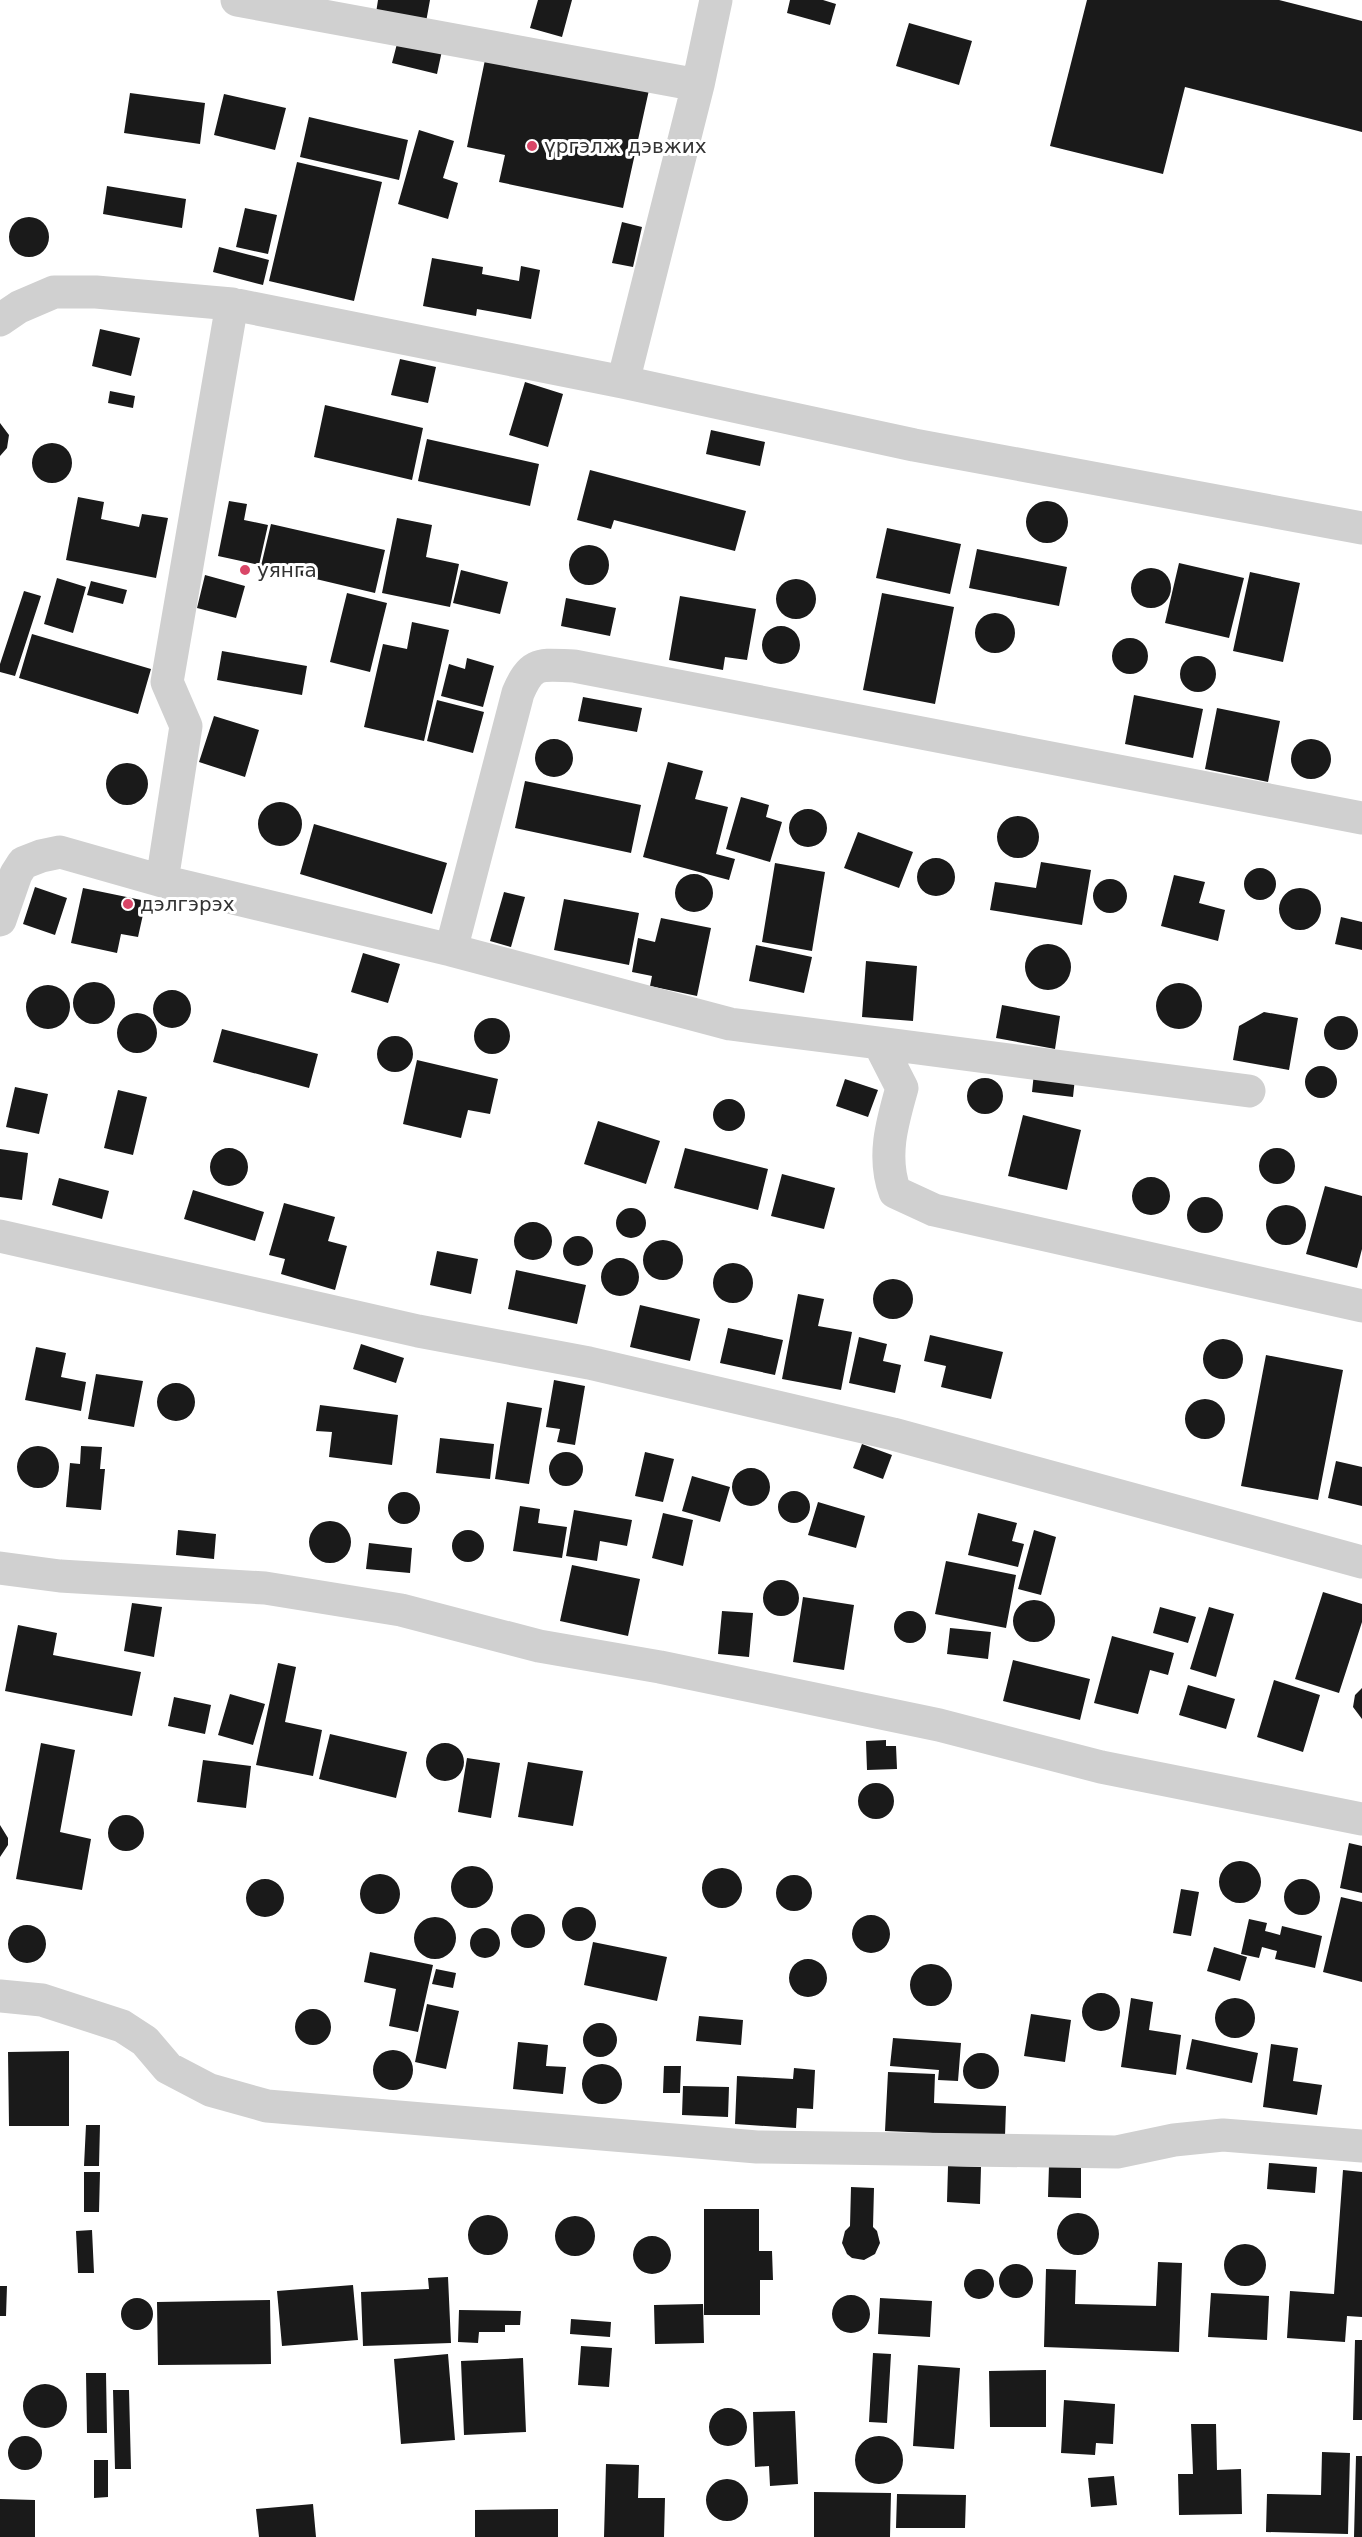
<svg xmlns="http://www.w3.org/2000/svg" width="1362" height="2537" viewBox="0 0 1362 2537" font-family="'DejaVu Sans',sans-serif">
<rect width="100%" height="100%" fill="#fff"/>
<path fill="#1a1a1a" d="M378 0H430L426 22 376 13Z
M538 0H572L562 37 530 28Z
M790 0H823L836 4 830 25 787 13Z
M1087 0H1279L1362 21V132L1185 87 1163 174 1050 146Z
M909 23 972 41 959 85 896 66Z
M399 36 443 46 437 74 392 63Z
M486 55 649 90 623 208 499 182 505 155 467 147Z
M130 93 205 103 200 144 124 133Z
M224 94 286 108 275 150 214 135Z
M309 117 408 140 399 180 300 157Z
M419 130 454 141 443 178 458 183 448 219 398 204Z
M297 162 382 182 354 301 269 281Z
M107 186 186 199 182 228 103 214Z
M245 208 277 215 268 254 236 247Z
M9 237a20 20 0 1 1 40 0a20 20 0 1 1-40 0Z
M622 222 642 227 633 267 612 263Z
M219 247 269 260 263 285 213 272Z
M432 258 483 267 482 274 519 281 521 266 540 270 531 319 477 309 476 316 423 306Z
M100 329 140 338 131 376 92 366Z
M400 359 436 367 428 403 391 395Z
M525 382 563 394 548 447 509 435Z
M110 391 135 396 133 408 108 403Z
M325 405 423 428 412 480 314 457Z
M0 423 9 435 7 448 0 456Z
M711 430 765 442 760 466 706 454Z
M427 439 539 464 530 506 418 481Z
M32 463a20 20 0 1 1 40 0a20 20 0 1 1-40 0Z
M590 470 746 511 735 551 614 520 611 529 577 520Z
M78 497 104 502 101 519 139 527 142 514 168 518 156 578 66 560Z
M229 501 247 504 244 520 268 525 259 565 218 556Z
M1026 522a21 21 0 1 1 42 0a21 21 0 1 1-42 0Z
M397 518 432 525 426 557 459 564 450 607 382 593Z
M271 524 385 550 375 593 261 566Z
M887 528 961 544 950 594 876 578Z
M569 565a20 20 0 1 1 40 0a20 20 0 1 1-40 0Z
M977 549 1067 567 1059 606 969 588Z
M1179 563 1244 578 1229 638 1165 623Z
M1131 588a20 20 0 1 1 40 0a20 20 0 1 1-40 0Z
M461 570 508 582 500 614 453 603Z
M1250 572 1300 583 1283 662 1233 651Z
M205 575 245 586 236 618 197 608Z
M57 578 86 587 73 633 44 624Z
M776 599a20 20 0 1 1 40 0a20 20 0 1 1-40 0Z
M91 581 127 590 123 604 87 595Z
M24 591 41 596 15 676 0 672V664Z
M347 593 387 603 370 672 330 662Z
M882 593 954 607 935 704 863 690Z
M680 596 756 609 747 660 725 657 723 670 669 660Z
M566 598 616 608 610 636 561 626Z
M975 633a20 20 0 1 1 40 0a20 20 0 1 1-40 0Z
M412 622 449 630 424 741 364 727 383 644 407 649Z
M762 645a19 19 0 1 1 38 0a19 19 0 1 1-38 0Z
M32 634 151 669 138 714 19 678Z
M1112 656a18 18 0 1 1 36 0a18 18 0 1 1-36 0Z
M222 651 307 666 302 695 217 680Z
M1180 674a18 18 0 1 1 36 0a18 18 0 1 1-36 0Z
M467 658 494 666 483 707 441 696 449 664 465 669Z
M1134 695 1203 709 1193 758 1125 744Z
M583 697 642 708 637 732 578 721Z
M437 700 484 712 473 753 427 741Z
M1217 708 1280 721 1268 782 1205 769Z
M214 716 259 730 245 777 199 762Z
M535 758a19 19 0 1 1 38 0a19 19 0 1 1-38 0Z
M1291 759a20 20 0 1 1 40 0a20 20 0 1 1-40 0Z
M668 762 703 771 695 799 728 807 716 854 735 859 729 880 643 857Z
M106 784a21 21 0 1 1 42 0a21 21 0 1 1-42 0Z
M525 781 641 805 631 853 515 828Z
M741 797 769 805 766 817 782 822 770 862 726 849Z
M258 824a22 22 0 1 1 44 0a22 22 0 1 1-44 0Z
M789 828a19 19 0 1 1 38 0a19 19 0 1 1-38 0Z
M997 837a21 21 0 1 1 42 0a21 21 0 1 1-42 0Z
M314 824 447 863 432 914 300 874Z
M858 832 913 852 899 888 844 868Z
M917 877a19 19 0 1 1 38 0a19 19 0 1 1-38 0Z
M1041 862 1091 870 1082 925 990 910 995 882 1036 888Z
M775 863 825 872 812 951 762 942Z
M1244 884a16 16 0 1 1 32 0a16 16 0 1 1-32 0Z
M675 893a19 19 0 1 1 38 0a19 19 0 1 1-38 0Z
M1174 875 1205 882 1199 903 1225 910 1218 941 1161 926Z
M1093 896a17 17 0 1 1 34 0a17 17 0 1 1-34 0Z
M35 887 67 898 55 935 23 924Z
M1279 909a21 21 0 1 1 42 0a21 21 0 1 1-42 0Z
M83 888 146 901 138 937 121 934 117 953 71 943Z
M504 892 525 897 511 947 490 941Z
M564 899 639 913 629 965 554 950Z
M1341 917 1362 922V950L1335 944Z
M661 918 711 928 697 996 650 986 652 976 632 972 638 938 655 942Z
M1025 967a23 23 0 1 1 46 0a23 23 0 1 1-46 0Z
M756 945 812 957 804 993 749 981Z
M363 953 400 964 388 1003 351 992Z
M866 961 917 966 913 1021 862 1017Z
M73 1003a21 21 0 1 1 42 0a21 21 0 1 1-42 0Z
M1156 1006a23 23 0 1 1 46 0a23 23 0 1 1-46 0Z
M26 1007a22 22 0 1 1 44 0a22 22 0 1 1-44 0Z
M153 1009a19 19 0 1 1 38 0a19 19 0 1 1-38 0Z
M1002 1005 1060 1016 1055 1049 996 1038Z
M1264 1012 1298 1018 1289 1070 1233 1060 1239 1026Z
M117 1033a20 20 0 1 1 40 0a20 20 0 1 1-40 0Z
M1324 1033a17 17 0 1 1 34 0a17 17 0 1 1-34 0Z
M474 1036a18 18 0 1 1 36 0a18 18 0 1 1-36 0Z
M222 1029 318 1054 309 1088 213 1062Z
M377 1054a18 18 0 1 1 36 0a18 18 0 1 1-36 0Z
M417 1060 498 1079 490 1114 468 1110 461 1138 403 1124Z
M1305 1082a16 16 0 1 1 32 0a16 16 0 1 1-32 0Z
M1034 1073 1075 1078 1073 1097 1032 1092Z
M967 1096a18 18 0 1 1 36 0a18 18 0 1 1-36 0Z
M845 1079 878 1090 868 1117 836 1106Z
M15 1087 48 1094 39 1134 6 1127Z
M118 1090 147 1097 133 1155 104 1148Z
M713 1115a16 16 0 1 1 32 0a16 16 0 1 1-32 0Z
M1023 1115 1081 1130 1067 1190 1008 1176Z
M598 1121 660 1141 646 1184 584 1164Z
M1259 1166a18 18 0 1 1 36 0a18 18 0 1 1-36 0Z
M210 1167a19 19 0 1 1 38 0a19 19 0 1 1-38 0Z
M685 1148 768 1169 758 1210 674 1188Z
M0 1149 28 1153 22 1200 0 1197Z
M782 1174 835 1188 824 1229 771 1216Z
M1132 1196a19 19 0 1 1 38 0a19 19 0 1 1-38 0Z
M59 1178 109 1191 102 1219 52 1205Z
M1325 1186 1362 1196V1249L1357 1268 1306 1254Z
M193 1190 264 1212 255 1241 184 1219Z
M1187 1215a18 18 0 1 1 36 0a18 18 0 1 1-36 0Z
M284 1203 335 1217 328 1241 347 1246 335 1290 281 1274 285 1259 269 1255Z
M1266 1225a20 20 0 1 1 40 0a20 20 0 1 1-40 0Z
M616 1223a15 15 0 1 1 30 0a15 15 0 1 1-30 0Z
M514 1241a19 19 0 1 1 38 0a19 19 0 1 1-38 0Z
M563 1251a15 15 0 1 1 30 0a15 15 0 1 1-30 0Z
M643 1260a20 20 0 1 1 40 0a20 20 0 1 1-40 0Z
M437 1251 478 1259 471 1294 430 1285Z
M601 1277a19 19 0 1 1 38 0a19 19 0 1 1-38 0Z
M713 1283a20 20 0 1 1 40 0a20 20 0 1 1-40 0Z
M516 1270 586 1285 577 1324 508 1309Z
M873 1299a20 20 0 1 1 40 0a20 20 0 1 1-40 0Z
M798 1294 824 1299 818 1326 852 1332 841 1390 782 1379Z
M640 1305 700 1319 690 1361 630 1347Z
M728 1328 783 1340 775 1375 720 1363Z
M930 1335 1003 1352 991 1399 941 1387 946 1366 924 1361Z
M859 1337 887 1344 883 1361 901 1365 895 1393 849 1383Z
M1203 1359a20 20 0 1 1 40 0a20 20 0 1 1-40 0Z
M361 1344 404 1358 396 1383 353 1369Z
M36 1347 66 1353 61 1377 86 1382 81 1411 25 1400Z
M1266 1355 1343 1370 1318 1500 1241 1486Z
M96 1374 143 1381 134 1427 88 1419Z
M554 1380 585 1386 575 1445 557 1442 560 1429 546 1427Z
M157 1402a19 19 0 1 1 38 0a19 19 0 1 1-38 0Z
M1185 1419a20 20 0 1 1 40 0a20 20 0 1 1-40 0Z
M507 1402 542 1408 529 1484 495 1479Z
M320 1405 398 1415 392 1465 329 1457 332 1432 316 1431Z
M440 1438 494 1444 490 1479 436 1473Z
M862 1444 892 1455 883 1479 853 1468Z
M81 1446 102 1447 100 1469H105L101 1510 66 1507 70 1463 80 1464Z
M17 1467a21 21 0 1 1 42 0a21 21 0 1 1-42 0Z
M645 1452 674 1459 663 1502 635 1496Z
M549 1469a17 17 0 1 1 34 0a17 17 0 1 1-34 0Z
M1336 1461 1362 1467V1506L1328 1498Z
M732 1487a19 19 0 1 1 38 0a19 19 0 1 1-38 0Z
M692 1476 730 1487 720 1522 682 1511Z
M778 1507a16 16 0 1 1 32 0a16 16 0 1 1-32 0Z
M388 1508a16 16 0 1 1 32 0a16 16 0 1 1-32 0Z
M818 1502 865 1516 856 1548 808 1535Z
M520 1506 540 1509 538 1523 567 1527 562 1558 513 1551Z
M574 1510 632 1520 627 1546 600 1541 597 1561 566 1556Z
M663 1513 693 1520 683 1566 652 1558Z
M978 1513 1017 1523 1012 1541 1024 1544 1018 1567 968 1555Z
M309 1542a21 21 0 1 1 42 0a21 21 0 1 1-42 0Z
M452 1546a16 16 0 1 1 32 0a16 16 0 1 1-32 0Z
M178 1530 216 1534 214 1559 176 1555Z
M1034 1530 1056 1537 1041 1595 1018 1589Z
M369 1543 412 1548 410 1573 366 1569Z
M946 1561 1016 1575 1006 1628 935 1614Z
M572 1565 640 1579 628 1636 560 1621Z
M763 1598a18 18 0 1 1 36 0a18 18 0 1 1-36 0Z
M1323 1592 1362 1604V1622L1339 1693 1295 1679Z
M803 1597 854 1605 844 1670 793 1662Z
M1013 1621a21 21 0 1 1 42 0a21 21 0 1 1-42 0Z
M132 1603 162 1607 154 1657 124 1651Z
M1160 1607 1196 1617 1188 1643 1153 1633Z
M1209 1607 1234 1614 1216 1677 1190 1669Z
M894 1627a16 16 0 1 1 32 0a16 16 0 1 1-32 0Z
M722 1611 753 1613 749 1657 718 1654Z
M18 1625 57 1633 53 1655 141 1672 132 1716 5 1691Z
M950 1628 991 1632 988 1659 947 1654Z
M1112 1636 1174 1653 1168 1675 1150 1670 1138 1714 1094 1703Z
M1013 1660 1090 1679 1080 1720 1003 1701Z
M278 1663 296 1667 285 1722 322 1730 313 1776 256 1765Z
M1274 1680 1320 1695 1303 1752 1257 1737Z
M1188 1685 1235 1699 1226 1729 1179 1715Z
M1362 1688V1719L1353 1707 1355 1695Z
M230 1694 265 1704 253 1745 218 1735Z
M174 1697 211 1705 205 1734 168 1726Z
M330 1734 407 1752 396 1798 319 1779Z
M886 1740V1746H896L897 1769 867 1770 866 1741Z
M426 1762a19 19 0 1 1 38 0a19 19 0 1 1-38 0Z
M41 1743 75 1750 60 1832 91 1839 82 1890 16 1879Z
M467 1758 500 1763 491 1818 458 1812Z
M203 1760 251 1766 246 1808 197 1802Z
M528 1762 583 1771 573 1826 518 1817Z
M858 1801a18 18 0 1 1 36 0a18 18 0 1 1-36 0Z
M108 1833a18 18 0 1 1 36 0a18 18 0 1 1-36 0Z
M0 1825 8 1838V1845L0 1857Z
M1349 1843 1362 1846V1893L1340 1888Z
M1219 1882a21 21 0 1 1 42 0a21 21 0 1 1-42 0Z
M451 1887a21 21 0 1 1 42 0a21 21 0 1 1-42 0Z
M702 1888a20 20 0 1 1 40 0a20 20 0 1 1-40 0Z
M360 1894a20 20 0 1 1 40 0a20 20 0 1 1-40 0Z
M776 1893a18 18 0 1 1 36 0a18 18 0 1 1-36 0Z
M1284 1897a18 18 0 1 1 36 0a18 18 0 1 1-36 0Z
M246 1898a19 19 0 1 1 38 0a19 19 0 1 1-38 0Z
M1181 1889 1199 1892 1191 1936 1173 1933Z
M1341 1897 1362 1902V1982L1323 1972Z
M562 1924a17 17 0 1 1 34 0a17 17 0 1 1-34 0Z
M511 1931a17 17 0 1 1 34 0a17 17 0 1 1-34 0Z
M852 1934a19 19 0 1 1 38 0a19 19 0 1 1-38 0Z
M414 1938a21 21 0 1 1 42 0a21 21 0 1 1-42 0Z
M1249 1919 1267 1923 1265 1931 1280 1935 1282 1926 1322 1936 1315 1968 1275 1959 1277 1951 1262 1947 1259 1958 1241 1954Z
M8 1944a19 19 0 1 1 38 0a19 19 0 1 1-38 0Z
M470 1943a15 15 0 1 1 30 0a15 15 0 1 1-30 0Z
M593 1942 667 1957 657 2001 584 1985Z
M1214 1947 1247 1957 1240 1981 1207 1971Z
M370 1952 433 1965 418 2032 389 2026 396 1989 364 1982Z
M789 1978a19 19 0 1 1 38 0a19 19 0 1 1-38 0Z
M910 1985a21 21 0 1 1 42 0a21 21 0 1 1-42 0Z
M436 1969 456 1973 453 1988 432 1984Z
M1082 2012a19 19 0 1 1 38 0a19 19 0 1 1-38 0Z
M1131 1998 1153 2002 1149 2030 1181 2035 1176 2075 1121 2067Z
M1215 2018a20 20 0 1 1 40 0a20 20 0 1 1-40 0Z
M427 2004 459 2011 446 2069 415 2062Z
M295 2027a18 18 0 1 1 36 0a18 18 0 1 1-36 0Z
M1031 2014 1071 2020 1065 2062 1024 2056Z
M699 2016 743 2020 741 2045 696 2041Z
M583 2040a17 17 0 1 1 34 0a17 17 0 1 1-34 0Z
M893 2038 961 2043 958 2081 938 2080 939 2070 890 2066Z
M1192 2039 1258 2053 1252 2083 1186 2069Z
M518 2042 548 2045 546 2066 566 2067 563 2094 513 2089Z
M1271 2044 1298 2048 1293 2081 1322 2085 1317 2115 1263 2107Z
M373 2070a20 20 0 1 1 40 0a20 20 0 1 1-40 0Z
M69 2051V2126H9L8 2052Z
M963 2071a18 18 0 1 1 36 0a18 18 0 1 1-36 0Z
M582 2084a20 20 0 1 1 40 0a20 20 0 1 1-40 0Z
M664 2066H681L680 2093H663Z
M794 2068 815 2070 813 2109 797 2108 796 2128 735 2124 737 2076 793 2079Z
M888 2072 935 2074 934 2103 1006 2106 1005 2136 885 2131Z
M683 2086 729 2087 728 2117 682 2115Z
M86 2125H100L99 2166H84Z
M1269 2163 1317 2167 1315 2193 1267 2189Z
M1049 2165 1081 2166V2198L1048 2197Z
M948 2166 981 2167 980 2204 947 2202Z
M1343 2170 1362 2172V2317L1347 2316 1345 2342 1287 2338 1290 2291 1334 2294Z
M84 2172H100L99 2212H84Z
M851 2187 874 2188 873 2227 877 2231 880 2243 875 2254 864 2260 852 2258 847 2254 842 2243 845 2231 850 2226Z
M704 2209H759V2251H772L773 2280H760V2315H704Z
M1057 2234a21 21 0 1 1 42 0a21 21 0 1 1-42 0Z
M468 2235a20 20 0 1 1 40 0a20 20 0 1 1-40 0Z
M555 2236a20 20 0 1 1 40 0a20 20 0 1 1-40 0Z
M92 2230 94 2273H78L76 2231Z
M633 2255a19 19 0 1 1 38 0a19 19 0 1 1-38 0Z
M1224 2265a21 21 0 1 1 42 0a21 21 0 1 1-42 0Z
M1158 2262 1182 2263 1179 2352 1044 2347 1046 2269 1076 2270 1075 2304 1156 2306Z
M999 2281a17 17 0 1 1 34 0a17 17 0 1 1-34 0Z
M964 2284a15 15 0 1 1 30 0a15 15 0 1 1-30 0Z
M448 2277 451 2343 363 2346 361 2292 429 2289 428 2278Z
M353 2285 358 2340 282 2346 277 2291Z
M0 2286H7L6 2316H0Z
M1211 2293 1269 2296 1267 2340 1208 2337Z
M832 2314a19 19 0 1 1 38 0a19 19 0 1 1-38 0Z
M121 2314a16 16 0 1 1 32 0a16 16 0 1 1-32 0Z
M880 2298 932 2301 930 2337 878 2334Z
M270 2300 271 2364 158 2365 157 2302Z
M703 2304 704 2343 655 2344 654 2305Z
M459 2310 521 2311 520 2325H505V2332H479L478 2343 458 2342Z
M571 2319 611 2322 610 2337 570 2334Z
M1355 2340H1362V2420H1353Z
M581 2346 612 2348 609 2387 578 2385Z
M873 2353 891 2354 887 2423 869 2422Z
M448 2354 455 2440 401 2444 394 2359Z
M523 2358 526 2432 464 2435 461 2361Z
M918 2365 960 2368 954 2449 913 2446Z
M1046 2370V2427H990L989 2371Z
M86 2373H106L107 2433H87Z
M23 2406a22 22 0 1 1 44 0a22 22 0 1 1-44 0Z
M113 2390H129L131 2469H115Z
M1064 2400 1115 2404 1113 2444 1096 2443 1095 2455 1061 2453Z
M709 2427a19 19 0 1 1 38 0a19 19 0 1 1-38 0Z
M795 2411 798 2484 770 2486 769 2466 755 2467 753 2412Z
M1191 2424H1216L1217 2470 1241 2469 1242 2514 1179 2515 1178 2474H1193Z
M855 2460a24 24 0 1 1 48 0a24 24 0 1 1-48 0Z
M8 2453a17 17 0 1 1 34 0a17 17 0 1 1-34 0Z
M1322 2452 1350 2453 1348 2534 1266 2532 1267 2494 1321 2495Z
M1356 2456H1362V2537H1354Z
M94 2460H108V2497L94 2498Z
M606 2464 639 2465 638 2498H665L664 2537H604Z
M1114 2476 1117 2505 1091 2507 1088 2478Z
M706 2500a21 21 0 1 1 42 0a21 21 0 1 1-42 0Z
M814 2492 891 2493 890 2537H814Z
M897 2494 966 2495 965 2528H896Z
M0 2499 35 2500V2537H0Z
M313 2504 316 2537H259L256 2509Z
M558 2509V2537H475V2510Z"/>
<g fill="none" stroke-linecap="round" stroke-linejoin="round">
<path stroke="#d0d0d0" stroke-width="33" d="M237 0 698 85
M0 320 19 307 54 292H96L232 304
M623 382 698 85 716 0
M162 881 186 726 167 682 232 304 623 382 914 445 1362 528
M0 920 16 874 23 863 41 856 60 852 162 881 451 950 730 1024 879 1043 902 1088C892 1123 882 1157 895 1192L934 1210 1362 1306
M451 950 518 693C532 660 541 665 574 666L1362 818
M879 1043 1249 1091
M0 1236 418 1331 589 1363 893 1434 1362 1562
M0 1568 60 1576 265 1588 401 1610 539 1646 660 1667 939 1725 1101 1767 1362 1819
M0 1996 42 2000 122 2026 145 2041 168 2068 210 2090 267 2106 757 2147 1117 2152 1174 2140 1223 2135 1362 2146"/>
</g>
<g fill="#d94667" stroke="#fff" stroke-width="2">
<circle cx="532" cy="146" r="6"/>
<circle cx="245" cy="570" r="6"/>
<circle cx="128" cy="904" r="6"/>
</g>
<g text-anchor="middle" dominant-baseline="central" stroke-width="6" stroke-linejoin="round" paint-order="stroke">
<g font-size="20" fill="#333" stroke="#fff" text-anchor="start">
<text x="544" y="146">үргэлж дэвжих</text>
<text x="257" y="570">уянга</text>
<text x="140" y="904">дэлгэрэх</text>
</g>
</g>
</svg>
